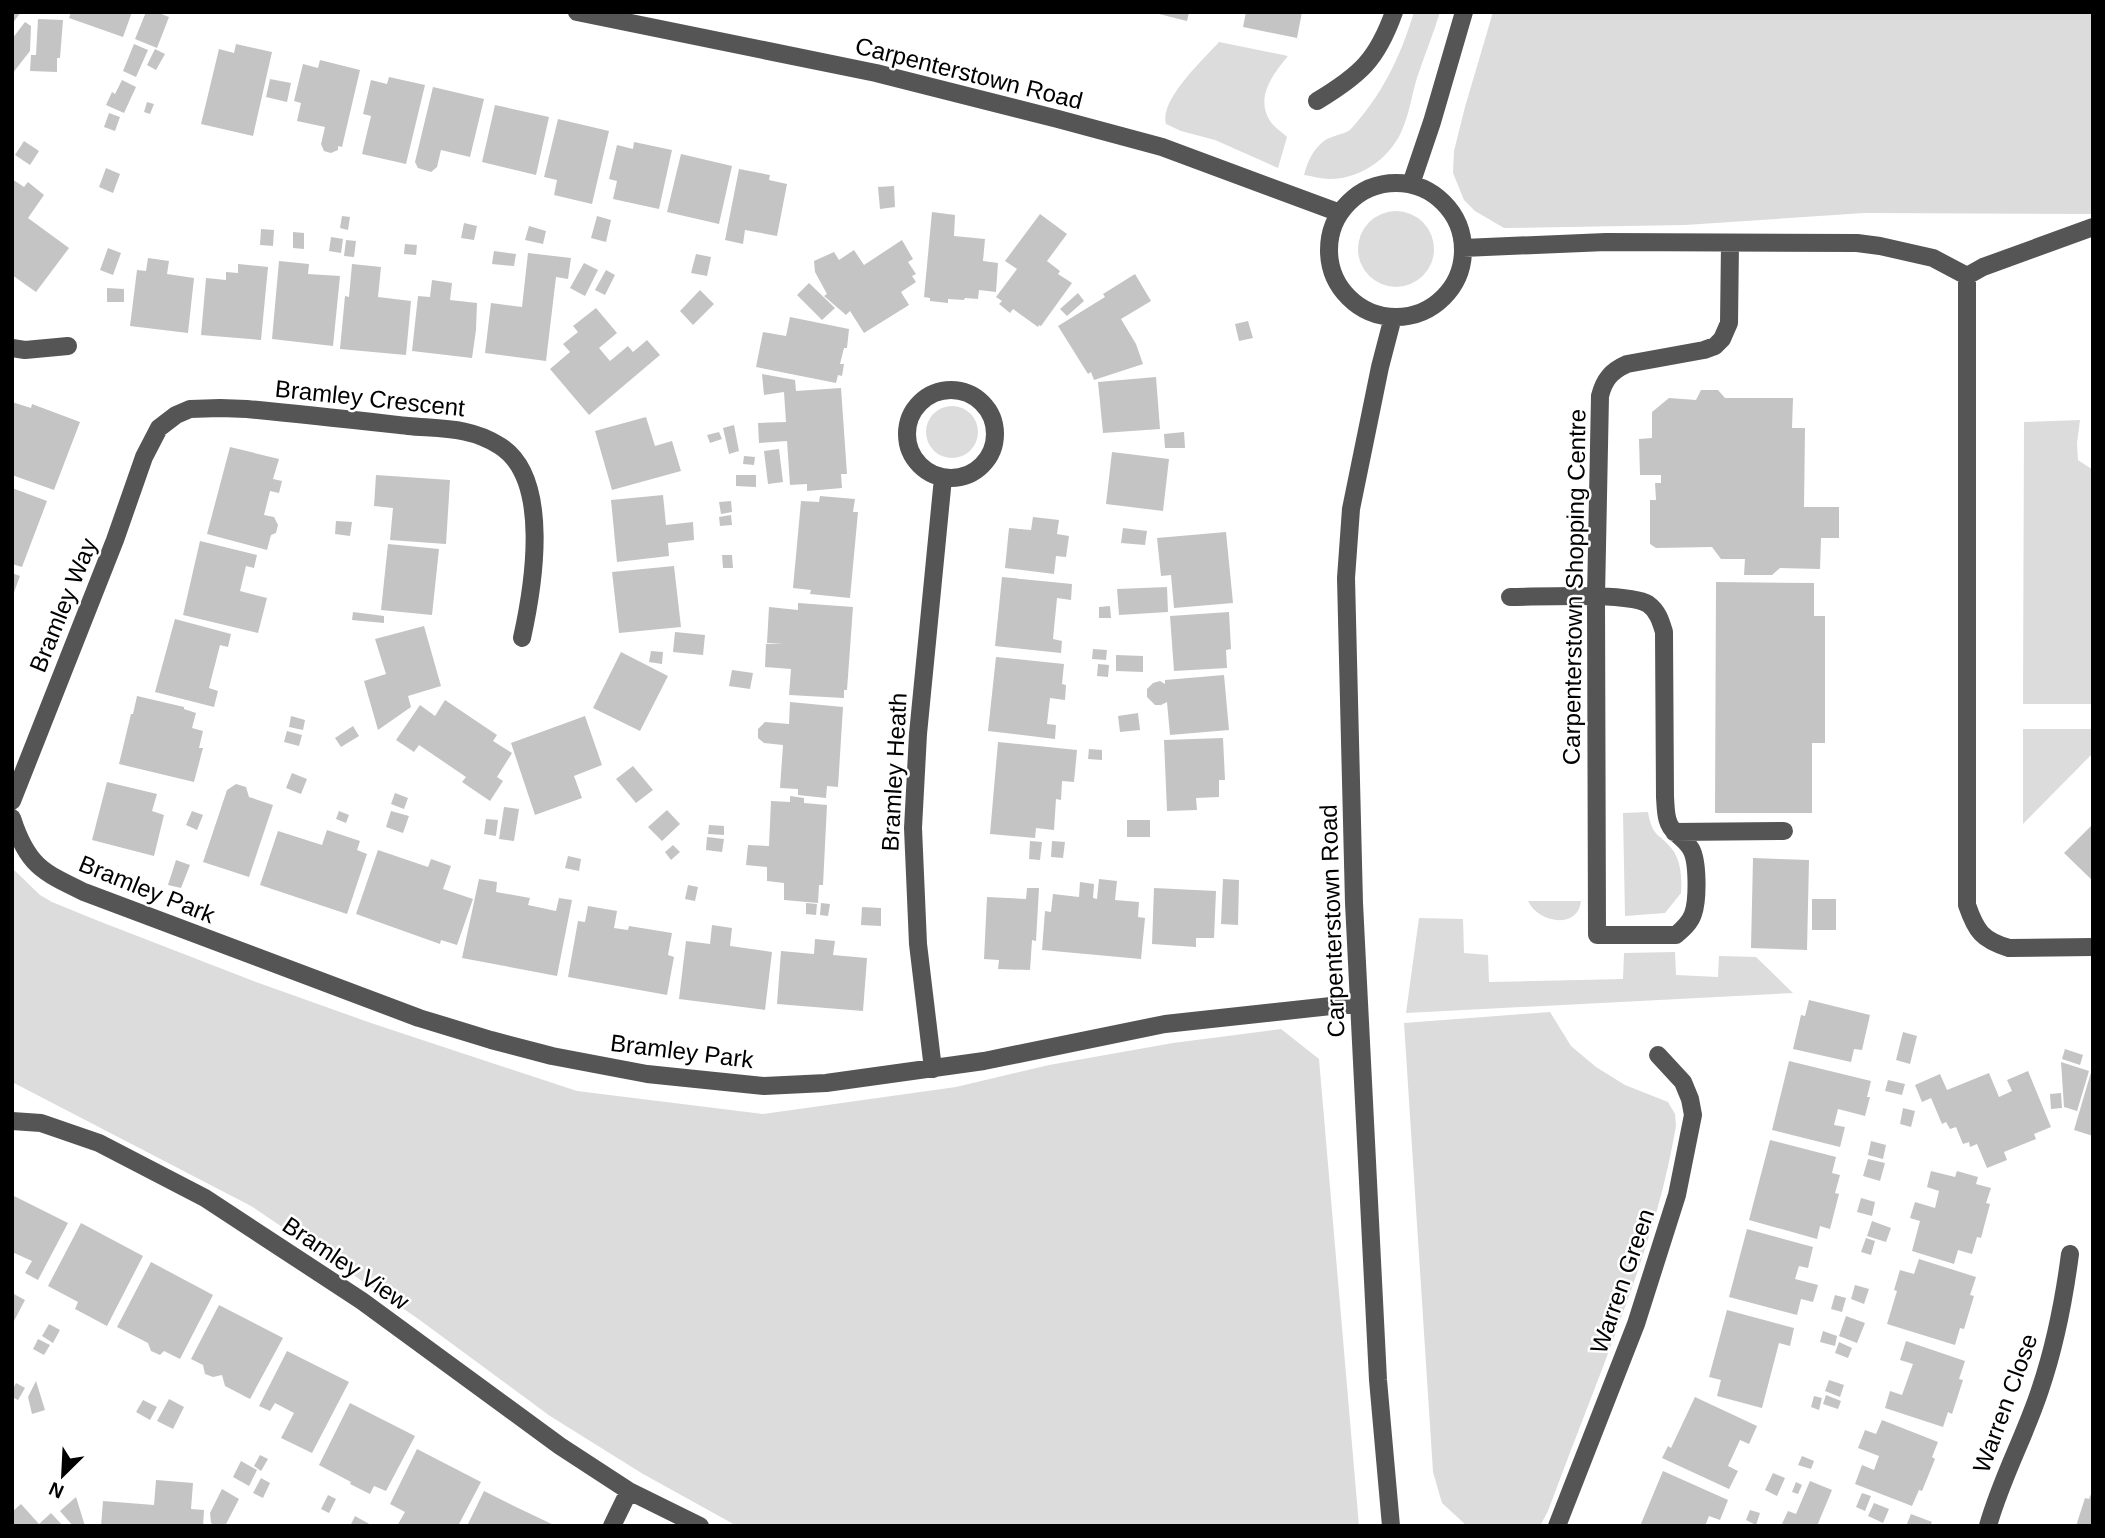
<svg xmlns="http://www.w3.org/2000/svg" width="2105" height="1538" viewBox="0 0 2105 1538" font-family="Helvetica,sans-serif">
<rect width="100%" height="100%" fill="#fff"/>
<path fill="#dcdcdc" d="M1414 12H1440C1433 35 1424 56 1417 78 1412 94 1410 110 1404 125 1394 155 1363 179 1330 179 1321 179 1312 176 1304 175 1307 163 1313 149 1324 141 1330 136 1342 135 1350 130 1382 95 1400 58 1414 12Z
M1493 12H2093V214L1864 213 1685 225 1504 228 1475 211 1464 200 1453 173 1454 151 1465 107Z
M1219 42 1288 56C1273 74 1255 97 1270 121 1274 127 1282 132 1287 137L1278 168 1215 140 1181 131 1166 124C1159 100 1204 59 1219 42Z
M1358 249a38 38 0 1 1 76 0a38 38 0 1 1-76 0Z
M926 432a26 26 0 1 1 52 0a26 26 0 1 1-52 0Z
M2080 420 2077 443 2078 460 2093 470V704H2023L2024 422Z
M2023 729H2093V753L2023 824Z
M1648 812C1652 837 1659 833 1672 849 1681 860 1682 879 1681 893L1665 913 1625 916 1623 813Z
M12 868 40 895 52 902 96 920 256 982 371 1023 577 1091 763 1114 956 1087 1049 1065 1173 1043 1281 1029 1319 1059 1359 1526H737L643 1474 550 1416 417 1318 251 1206 12 1082Z
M1528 901H1581C1578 930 1538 923 1528 901Z
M1419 918 1463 919 1464 953 1488 955 1489 982 1623 979 1624 953 1675 952 1676 975 1718 977 1719 956 1756 957 1793 993 1406 1013Z
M1550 1012 1571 1046 1596 1067 1625 1085 1668 1102 1675 1114 1676 1126C1671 1154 1665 1182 1657 1210 1627 1312 1585 1411 1548 1511L1540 1526H1467L1442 1503 1433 1472 1404 1023Z"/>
<path fill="#c4c4c4" d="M12 12H21L12 24Z
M71 12H132L123 37 69 18Z
M146 12H156L169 17 157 48 135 39Z
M1151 12H1189L1187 21Z
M1246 12H1302L1297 38 1243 27Z
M38 19 63 20 60 58H57V72L30 71 31 55H36Z
M25 22 31 26 30 51 12 74V39Z
M134 44 148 50 136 77 123 71Z
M236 44 272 52 253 136 201 124 219 49 234 53Z
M155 49 165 54 156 70 147 65Z
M320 60 360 70 342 147 338 146V150L331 153 324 151 321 144 325 127 297 121 301 103 294 101 303 64 318 68Z
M389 77 425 85 406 164 362 154 371 116 363 114 371 80 387 84Z
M270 79 291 83 287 102 266 97Z
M122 80 136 87 124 113 106 105 112 92 115 94Z
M433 87 484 99 470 157 441 150 437 167 431 172 418 168 415 162Z
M147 102 154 104 150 114 144 112Z
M495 105 549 117 536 175 482 162Z
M109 113 120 117 115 131 104 127Z
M558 119 609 131 592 204 554 195 557 180 544 177Z
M24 141 39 151 30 165 15 155Z
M634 142 672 150 659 209 613 199 617 181 609 179 617 145 633 149Z
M681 154 732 166 719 224 667 212Z
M106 168 120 174 113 193 99 187Z
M739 169 770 175 769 180 787 184 777 236 745 230 743 244 725 240Z
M12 179 24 187 28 182 44 195 28 218 69 248 36 292 12 275Z
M894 186 895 207 880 209 878 187Z
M932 212 955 215 954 236 985 239 983 261 998 263 996 292 979 290 978 299 965 298 964 300 948 299V303L930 301V298L924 297Z
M1040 214 1067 234 1047 261 1060 271 1058 274 1072 283 1041 326 1039 325 1038 327 1013 309 1010 313 999 304 1002 301 996 297 1017 269 1005 261Z
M342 216 350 217 348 230 340 228Z
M597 216 611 220 606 242 591 238Z
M464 223 477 226 474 240 461 238Z
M529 226 546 231 543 244 525 240Z
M261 229 274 230 273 246 260 245Z
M293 232 304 233V249L293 248Z
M331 237 343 239 341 253 329 251Z
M346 240 356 241 354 257 344 256Z
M902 240 913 259 908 262 916 274 912 276 916 282 901 292 909 305 864 333 850 311 846 315 824 296 827 294 815 272 814 261 834 252 839 260 854 250 864 265Z
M405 244 417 245 416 255 404 254Z
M108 248 121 253 113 275 100 270Z
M494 251 516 254 514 266 492 264Z
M528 253 571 258 568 279 556 277 546 361 485 353 491 303 522 307Z
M696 254 711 257 707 276 691 273Z
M148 258 169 261 167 274 194 278 188 333 130 326 137 270 146 271Z
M279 261 309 264 308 274 340 276 333 346 272 339Z
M584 263 598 270 585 296 570 288Z
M238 264 268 267 261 340 201 335 206 278 226 280V272L238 273Z
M352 264 381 267 378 297 411 301 406 355 340 349 345 296 349 297Z
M606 270 615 275 605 295 595 290Z
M1135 274 1151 301 1121 319 1136 344 1143 364 1094 380 1091 372 1088 374 1058 326 1105 297 1103 294Z
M432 280 452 283 450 300 477 303 476 330 472 358 412 351 418 296 430 297Z
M809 283 835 308 822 320 797 295Z
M107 288 124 289V302H107Z
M700 290 714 304 693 325 680 311Z
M1078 293 1084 301 1067 316 1060 309Z
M596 308 617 333 599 348 610 361 628 346 633 352 647 340 660 355 589 415 550 369 570 352 563 344 578 332 573 326Z
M790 317 849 329 847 348H844L840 364H844L842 376 838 375 836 383 756 367 763 332 786 336Z
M1248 321 1253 338 1239 341 1235 324Z
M762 374 795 380 796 391 841 388 847 474H841L842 488 807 491V484L790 485 787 441 759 443 758 423 786 422 784 392 764 395Z
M1156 377 1160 429 1103 433 1098 382Z
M1701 390H1718L1725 398H1793L1792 428H1805L1804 507H1839V538H1821L1820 569 1780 568 1772 575H1744L1745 559H1721L1712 547 1656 548 1650 544V500H1656L1655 483H1661V475H1640L1639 439 1652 438V412L1669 398 1696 400Z
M12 402 31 408 32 404 80 422 54 490 12 475Z
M646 417 655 446 672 441 681 471 612 490 595 431Z
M734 425 739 451 729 454 723 428Z
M719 432 722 439 710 443 707 435Z
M1184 432 1185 448H1165L1164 434Z
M230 447 279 459 273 479 282 481 279 493 270 491 264 515 274 517 278 525 276 533 271 535 267 550 207 534Z
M779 449 783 482 768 484 764 451Z
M1112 452 1169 459 1163 511 1106 504Z
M744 456 755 457 754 465 743 464Z
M376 475 450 480 446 544 390 540 393 508 374 506Z
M736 475H756V487L736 486Z
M12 488 47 501 22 567 12 564Z
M663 495 666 525 693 522 694 540 668 543 669 556 617 562 611 500Z
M820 496 855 499 853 512H858L850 598 810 594 811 590 793 588 801 501 819 502Z
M731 501 732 512 721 514 719 502Z
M731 515 732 525 720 526 719 517Z
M1033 517 1059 520 1057 534 1069 536 1066 557 1056 556 1054 574 1005 568 1009 528 1031 530Z
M336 521 352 522 350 536 335 534Z
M1123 528 1147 531 1145 545 1121 543Z
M1226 532 1233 603 1174 608 1171 575 1161 576 1157 538Z
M200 541 257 555 254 568 246 566 240 591 267 598 258 633 183 615Z
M388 544 439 549 432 615 381 610Z
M722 555H732L733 568H723Z
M674 566 681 627 619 633 612 572Z
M12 573 20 576 13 595H12Z
M1002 577 1072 584 1071 600 1057 598 1053 639 1062 641 1061 653 995 646Z
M1716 582 1814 583V616H1825V743H1812V813H1715Z
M1167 587 1168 612 1119 615 1117 589Z
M798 603 853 607 847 690H844V698L789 695 791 669 765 667 766 644H783L767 643 769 607 798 610Z
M1110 606 1111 618H1099V607Z
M353 612 384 616V623L352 620Z
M1229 612 1231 649 1226 650 1227 668 1174 671 1170 616Z
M175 619 231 634 228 647 220 645 209 688 218 691 214 707 155 692Z
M424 626 441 686 408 696 411 707 378 730 364 681 386 674 375 639Z
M675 632 705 635 703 655 673 652Z
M1093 649 1107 650 1106 660 1092 659Z
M651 651 663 652 662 664 649 662Z
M621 652 668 676 640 731 593 708Z
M1116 655 1143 656V672L1116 671Z
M996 657 1064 664 1062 684 1066 685 1065 700 1050 698 1047 724 1056 725 1055 739 988 731Z
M1098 664 1109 665 1108 677 1097 676Z
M732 670 753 673 750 689 729 686Z
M1224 675 1229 730 1170 735 1167 702 1161 705H1155L1147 697V689L1153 683 1160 681 1165 684V680Z
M137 696 184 707V709L196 713 192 728 203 731 199 748H203L194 782 119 764 131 714H133Z
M445 700 497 735 493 741 512 753 497 777 503 781 490 801 462 782 466 777 419 745 414 752 396 740 420 705 435 716Z
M790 702 843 707 838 787 827 786 826 798 798 795V789L780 788 783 745 764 743 758 738V729L765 722 789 724Z
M1138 713 1140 730 1120 732 1118 716Z
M291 716 305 720 303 730 289 727Z
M585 716 602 765 574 776 582 798 535 815 511 743Z
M353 726 359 736 341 747 335 738Z
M287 731 302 735 299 746 284 742Z
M1223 738 1225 780H1219V797L1196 798 1197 810 1167 811 1164 740Z
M998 742 1077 750 1074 782 1062 781 1061 800 1056 799 1054 830 1036 828 1035 838 990 834Z
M1089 749 1102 750V760L1088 759Z
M633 766 653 790 636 803 616 779Z
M292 773 307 779 301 794 286 788Z
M107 782 157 794 152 811 164 815 154 856 92 840Z
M236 784 246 787 249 797 273 805 249 877 203 862 227 790Z
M395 793 408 798 404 809 391 804Z
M790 796 804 798V803L827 805 823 885H819L818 903 784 900V883L767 881V867L746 865 748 845 769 846 771 801 790 802Z
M504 807 519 809 514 841 499 839Z
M667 810 680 824 662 841 648 827Z
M192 811 203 815 197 830 186 825Z
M339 811 349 815 346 823 336 819Z
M391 811 409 816 403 833 386 827Z
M486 819 498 820 496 836 484 834Z
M1127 820H1150V837H1127Z
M2093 824V881L2064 853Z
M709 825 724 826V835L708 834Z
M327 830 360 841 357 850 367 854 347 914 260 885 278 831 322 845Z
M707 837 724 839 722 852 706 850Z
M1030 841 1042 842 1040 860 1029 859Z
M1052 841 1065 842 1063 858 1051 857Z
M673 845 680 852 671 860 665 852Z
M378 850 428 867 431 859 451 866 443 889 473 899 457 945 441 940 440 944 356 914Z
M568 856 581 859 579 871 565 868Z
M1753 858 1809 860 1807 950 1751 948Z
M176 860 190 865 181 888 168 885Z
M479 879 497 882 496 892 530 898 528 905 556 911 559 898 572 900 557 976 462 958Z
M1099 879 1117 881 1115 900 1139 902 1138 917 1145 918 1141 959 1042 950 1045 911 1051 912 1053 894 1079 897 1080 882 1094 884 1093 898 1097 899Z
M1223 879 1239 880 1238 925 1221 924Z
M688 885 698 887 695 901 685 899Z
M1027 888H1039L1036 941 1032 940 1030 970 998 969 999 960 984 959 987 897 1026 899Z
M1154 888 1216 891 1214 938H1196V947L1152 944Z
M1812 899H1836V930H1812Z
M806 903 817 904 816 915 806 914Z
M821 903 830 904 828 916 820 915Z
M588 906 617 911 614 928 628 930 629 926 672 933 668 955 674 957 667 995 568 977 578 921 585 922Z
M862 907 881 908V926L861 925Z
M712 925 732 928 730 946 772 952 765 1010 679 999 686 941 710 944Z
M815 939 835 941 833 955 867 958 863 1011 777 1004 781 951 814 954Z
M1809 1000 1870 1015 1862 1050 1854 1049 1851 1062 1793 1049 1801 1015 1805 1016Z
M1903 1032 1917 1036 1910 1064 1896 1060Z
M2065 1049 2083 1055 2080 1065 2062 1059Z
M1789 1061 1871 1081 1867 1097H1870L1865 1116 1838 1109 1834 1125 1845 1127 1840 1147 1772 1130Z
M2061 1062 2089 1071 2077 1111 2064 1107Z
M2092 1069H2093V1136L2074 1130Z
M2028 1071 2051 1127 2034 1134 2036 1139 2004 1152 2007 1160 1987 1168 1977 1144 1970 1147 1969 1142 1963 1144 1956 1127 1950 1129 1946 1122 1942 1124 1931 1098 1922 1102 1915 1085 1940 1074 1947 1090 1989 1073 1999 1097 2012 1091 2007 1080Z
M1888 1080 1905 1084 1902 1095 1885 1091Z
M2061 1093 2062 1108 2051 1109 2050 1094Z
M1903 1108 1915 1111 1911 1127 1900 1124Z
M1770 1140 1836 1157 1832 1173 1840 1175 1835 1193 1839 1194 1830 1229 1820 1226 1817 1239 1749 1220Z
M1871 1141 1886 1145 1883 1159 1868 1155Z
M1868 1159 1885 1163 1880 1181 1863 1176Z
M1931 1171 1955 1177 1957 1171 1978 1177 1976 1184 1991 1188 1986 1203 1990 1204 1981 1238 1977 1237 1972 1254 1958 1250 1954 1264 1912 1251 1920 1221 1910 1218 1915 1202 1935 1208 1939 1191 1927 1187Z
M12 1195 68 1223 38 1280 25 1273 32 1261 12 1252Z
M1861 1198 1875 1202 1872 1216 1857 1212Z
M1872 1221 1891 1228 1886 1242 1867 1236Z
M81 1223 143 1256 107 1326 75 1309 78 1302 48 1286Z
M1747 1229 1813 1247 1808 1268 1799 1266 1795 1279 1818 1285 1813 1302 1801 1299 1797 1315 1729 1297Z
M1866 1238 1875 1241 1871 1255 1861 1252Z
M1919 1259 1976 1277 1970 1295 1974 1296 1964 1329 1960 1328 1955 1345 1887 1324 1897 1291 1894 1290 1900 1270 1914 1274Z
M151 1262 213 1295 180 1359 164 1351 160 1355 151 1351 148 1343 117 1327Z
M1855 1285 1869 1289 1864 1304 1851 1299Z
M12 1293 25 1300 14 1321 12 1320Z
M1835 1295 1846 1298 1842 1312 1831 1309Z
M219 1305 283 1338 250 1399 225 1386 222 1375 213 1377 205 1374 203 1365 191 1359Z
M1727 1310 1794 1328 1790 1346 1779 1343 1762 1408 1717 1396 1721 1380 1709 1377Z
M1846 1316 1865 1323 1857 1343 1839 1336Z
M49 1324 60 1330 53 1343 42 1336Z
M1823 1331 1837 1336 1835 1346 1820 1342Z
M38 1339 50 1345 44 1355 33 1349Z
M1906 1341 1965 1361 1959 1379 1963 1380 1952 1414 1948 1412 1943 1427 1885 1408 1890 1391 1902 1395 1913 1364 1900 1360Z
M1839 1342 1852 1348 1848 1358 1835 1353Z
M287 1351 349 1382 312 1453 281 1438 294 1413 275 1403 270 1411 259 1406Z
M1829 1380 1844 1385 1840 1397 1825 1391Z
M36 1381 45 1410 32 1414 28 1397Z
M16 1383 25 1388 18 1400 12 1397V1391Z
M1826 1395 1841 1401 1838 1409 1823 1404Z
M1814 1396 1822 1398 1819 1410 1811 1407Z
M1695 1397 1757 1426 1749 1444 1740 1440 1728 1466 1738 1471 1729 1489 1662 1458 1668 1446 1671 1448Z
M169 1399 184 1407 173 1429 157 1421Z
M143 1400 157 1407 150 1420 136 1412Z
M350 1403 415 1436 386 1491 374 1486 370 1494 350 1484 351 1482 319 1465Z
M1882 1420 1938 1442 1932 1457 1935 1459 1922 1491 1919 1490 1912 1506 1855 1484 1862 1465 1874 1470 1879 1456 1858 1448 1865 1430 1876 1434Z
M417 1449 481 1482 458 1526H397L405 1512 390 1504Z
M260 1455 268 1459 261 1471 254 1466Z
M1802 1456 1814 1461 1811 1469 1798 1465Z
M241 1461 257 1470 249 1486 233 1477Z
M1663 1471 1728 1500 1720 1520 1709 1516 1705 1526H1640Z
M1773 1473 1785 1478 1777 1496 1765 1490Z
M261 1478 270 1483 263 1498 253 1493Z
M156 1480 193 1483 191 1509 204 1510 203 1526H101L103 1501 154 1505Z
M1810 1481 1832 1490 1817 1526H1781L1788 1511 1796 1514Z
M1796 1482 1802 1485 1798 1494 1792 1492Z
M222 1489 239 1499 225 1526H216L211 1523 210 1513Z
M2093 1489V1526H2076L2085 1498 2089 1499Z
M484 1491 516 1507 556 1526H467Z
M1862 1493 1871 1496 1865 1511 1856 1507Z
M328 1495 336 1499 329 1513 321 1509Z
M76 1497 85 1526H73L60 1511Z
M1874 1503 1889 1509 1883 1523 1868 1516Z
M21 1504 39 1524 51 1513 63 1526H12V1512Z
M1750 1510 1760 1513 1756 1525 1746 1520Z
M1911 1514 1932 1522 1930 1526H1906Z
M355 1516 373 1526H350Z"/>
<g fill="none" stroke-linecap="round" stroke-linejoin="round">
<path stroke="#555" stroke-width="18" d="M577 12 876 73 1058 119 1162 147 1340 213
M1317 101C1360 75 1377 60 1394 12
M1329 250a67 67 0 1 1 134 0a67 67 0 1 1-134 0Z
M1411 184 1432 122 1464 12
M1463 248 1606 242 1857 243 1880 246 1933 258 1967 276V905C1976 931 1982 940 2009 948L2093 947
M1967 276 1983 267 2093 227
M12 348 25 350 68 346
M907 434a44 44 0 1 1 88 0a44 44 0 1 1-88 0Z
M1510 597C1538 597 1628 592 1648 604 1658 611 1661 622 1664 632L1665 797C1666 810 1665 824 1676 833 1681 838 1687 842 1691 849 1698 861 1698 900 1693 914 1690 923 1683 929 1676 935H1597L1596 597 1600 396C1604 380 1611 371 1627 364L1704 350 1715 346 1722 339 1729 323 1730 244
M12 801 115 540 144 457 159 428 176 415 190 409 220 408 247 409C301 414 354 420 408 426 441 429 471 427 500 446 552 479 533 588 522 638
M12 818C27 865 42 872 84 892L419 1018 491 1040 552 1056 647 1074 764 1086 826 1083 984 1061 1165 1024 1359 1003
M1674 832 1784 831
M933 1069 918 944 913 828 918 734 943 478
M12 1121 41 1123 99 1143 205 1198 362 1301 560 1446 629 1491 700 1526
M612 1526 629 1491
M1391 1526 1378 1380 1354 903 1346 578 1351 509 1380 367 1393 317
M1557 1526 1636 1324 1677 1195 1693 1115 1690 1099 1683 1082 1658 1055
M1988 1526C2001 1479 2025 1436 2040 1390 2055 1346 2064 1300 2070 1254"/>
</g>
<g text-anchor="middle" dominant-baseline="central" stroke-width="5" stroke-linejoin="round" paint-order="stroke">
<g font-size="24" fill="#000" stroke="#fff">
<text transform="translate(969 73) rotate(14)">Carpenterstown Road</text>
<text transform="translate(370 398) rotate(6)">Bramley Crescent</text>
<text transform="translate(1574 587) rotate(-89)">Carpenterstown Shopping Centre</text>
<text transform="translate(63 605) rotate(-68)">Bramley Way</text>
<text transform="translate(894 772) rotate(-87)">Bramley Heath</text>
<text transform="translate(147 889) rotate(22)">Bramley Park</text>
<text transform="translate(1332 921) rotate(-92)">Carpenterstown Road</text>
<text transform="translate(682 1051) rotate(7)">Bramley Park</text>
<text transform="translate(346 1263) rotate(34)">Bramley View</text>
<text transform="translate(1622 1281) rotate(-71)">Warren Green</text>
<text transform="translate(2005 1403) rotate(-70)">Warren Close</text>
</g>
</g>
<rect width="2105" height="1538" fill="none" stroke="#000000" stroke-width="28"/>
<g transform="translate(63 1475) rotate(204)" stroke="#ffffff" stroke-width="5" paint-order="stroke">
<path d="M0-5L12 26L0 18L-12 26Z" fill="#000000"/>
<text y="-10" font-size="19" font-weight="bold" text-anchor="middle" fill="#000000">N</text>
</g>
</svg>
